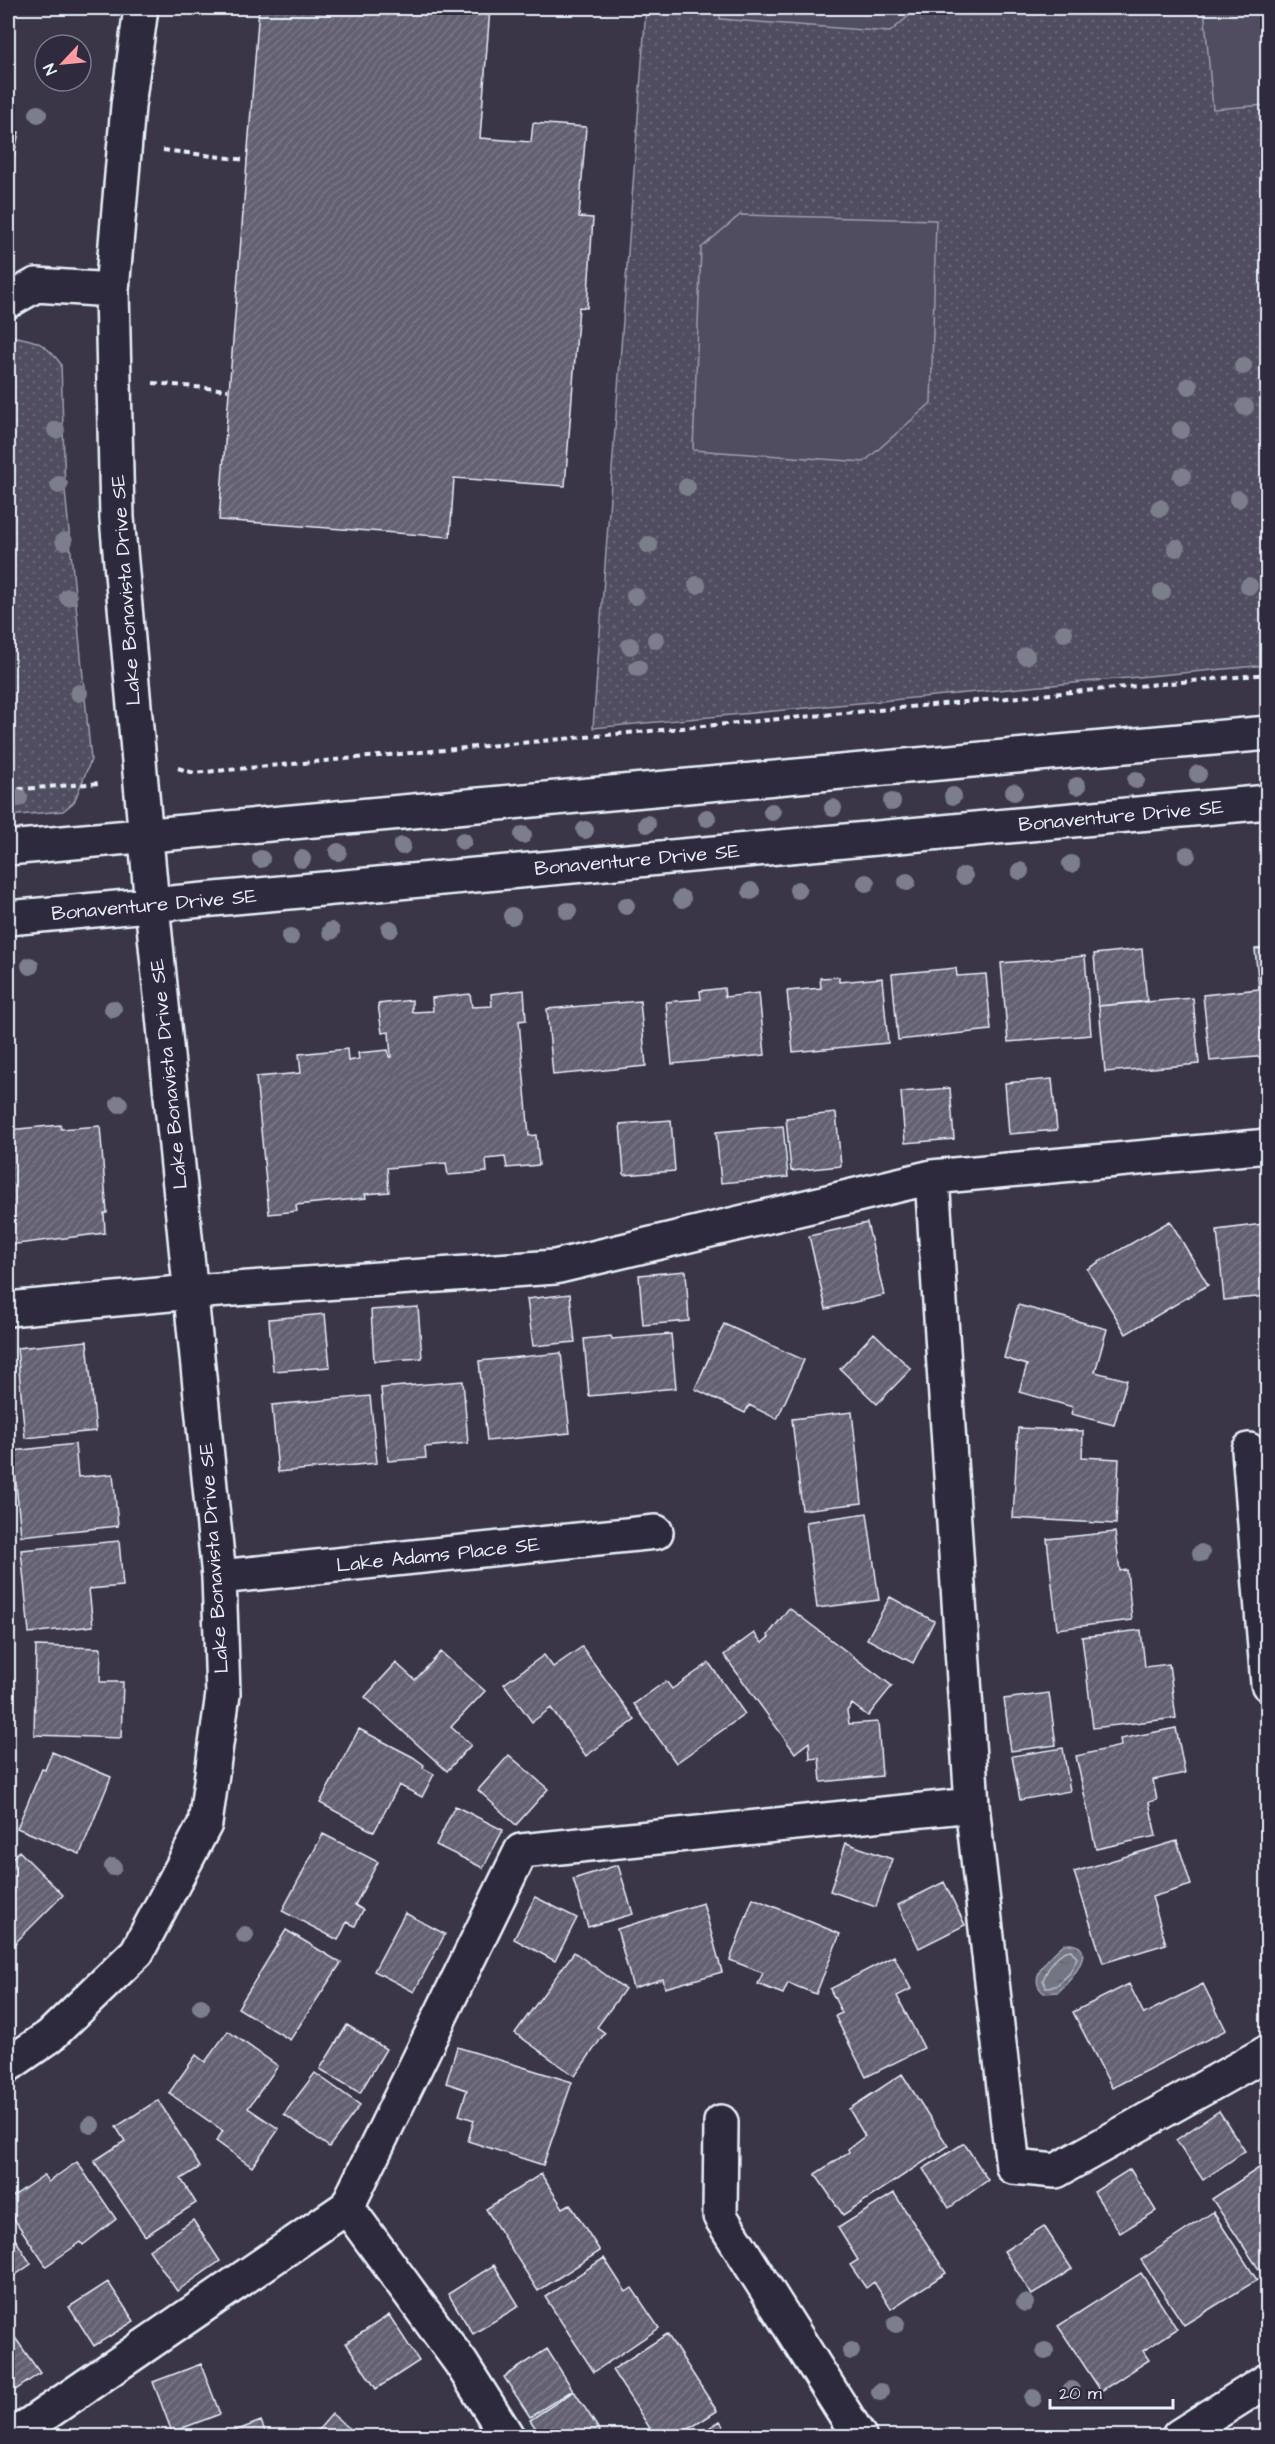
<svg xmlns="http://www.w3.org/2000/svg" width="1275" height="2444" viewBox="0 0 1275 2444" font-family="'Architects Daughter',sans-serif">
<defs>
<pattern id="grass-dots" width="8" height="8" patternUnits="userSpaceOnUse" patternTransform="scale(1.5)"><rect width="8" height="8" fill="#504e5f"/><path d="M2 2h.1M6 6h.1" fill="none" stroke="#696877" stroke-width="1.8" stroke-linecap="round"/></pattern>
<pattern id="water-ripples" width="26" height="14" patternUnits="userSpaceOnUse" patternTransform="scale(1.5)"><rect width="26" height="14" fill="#737482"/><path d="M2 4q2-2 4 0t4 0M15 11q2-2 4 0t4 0" fill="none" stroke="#5f6069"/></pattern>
<pattern id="building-hatch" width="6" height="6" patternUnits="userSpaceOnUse" patternTransform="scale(1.5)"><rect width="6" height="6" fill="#636171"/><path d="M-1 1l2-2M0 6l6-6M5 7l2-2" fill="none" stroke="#797886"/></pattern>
</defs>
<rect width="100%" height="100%" fill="#3a3648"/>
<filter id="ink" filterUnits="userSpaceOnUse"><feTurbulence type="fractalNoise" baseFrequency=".0167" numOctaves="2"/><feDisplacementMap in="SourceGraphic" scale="12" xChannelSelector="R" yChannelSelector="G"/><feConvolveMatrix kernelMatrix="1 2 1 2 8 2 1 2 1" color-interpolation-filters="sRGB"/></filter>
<g filter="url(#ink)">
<path fill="url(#grass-dots)" stroke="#9ca0ac" stroke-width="1.5" d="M646 8H1267V665L593 728Z
M11 336C37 340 45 343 61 364L65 490 91 760 74 802 63 811 8 816V339Z"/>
<path fill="#504e5f" stroke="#9ca0ac" stroke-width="1.5" d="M720 8H918L890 32 720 19Z
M1204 8H1267V105L1213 109Z
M740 215 936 220 931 403 864 462 693 450 701 248Z"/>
<path fill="url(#water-ripples)" stroke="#a2a6b1" stroke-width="1.5" d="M1064 1944C1103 1942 1071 1981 1058 1992L1044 1993C1025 1978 1051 1955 1064 1944Z"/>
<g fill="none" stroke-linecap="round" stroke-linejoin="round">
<path stroke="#b9bfc9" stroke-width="1.5" d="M1071 1950 1077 1958 1069 1974 1056 1986 1046 1987 1043 1980C1048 1968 1057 1951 1071 1950Z"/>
</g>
<path fill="url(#building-hatch)" stroke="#e8f1f8" stroke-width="1.5" d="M259 8H490L480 138 531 142 533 123 586 127 579 217 593 218 587 308 579 307 565 486 454 478 450 537 219 520Z
M8 130 19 132 8 183Z
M1268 948V1056L1210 1061 1203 995 1259 989 1255 949Z
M1142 949 1147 1001 1098 1006 1094 954Z
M1085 956 1091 1035 1008 1042 1001 963Z
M956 968 957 976 986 974 991 1030 898 1040 892 974Z
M839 977V982L882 978 888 1043 793 1052 787 991 821 988 820 978Z
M724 988 725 997 759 993 765 1055 672 1064 666 1002 701 999 700 991Z
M524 990 526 1020 519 1021 529 1136 536 1135 539 1165 507 1168 505 1157 486 1159 487 1172 448 1175 446 1163 387 1168 389 1192 365 1194 366 1198 296 1205 297 1211 269 1214 256 1077 301 1073 299 1054 347 1049 348 1061 359 1059 358 1053 388 1050 389 1057H391L389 1032 382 1033 378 1004 412 1000V1012L433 1011 432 998 470 994 472 1007 492 1006 491 994Z
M1193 998 1199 1064 1105 1072 1099 1006Z
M640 1001 646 1066 553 1075 547 1009Z
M1052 1079 1057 1130 1009 1134 1005 1083Z
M950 1088 954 1139 905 1143 901 1092Z
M836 1113 841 1166 791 1171 786 1118Z
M671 1120 675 1171 624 1175 620 1124Z
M60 1125 61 1129 100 1126 107 1213H104L105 1233 9 1245 8 1130Z
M783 1126 788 1177 721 1183 716 1132Z
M1170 1221 1208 1285 1126 1334 1087 1269Z
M867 1223 884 1295 826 1309 809 1236Z
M1263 1224H1268V1296L1224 1300 1217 1230Z
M686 1271 689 1321 643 1325 639 1275Z
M570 1294 575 1342 533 1346 527 1299Z
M1018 1305 1107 1329 1095 1372 1127 1380 1114 1425 1071 1414 1073 1407 1019 1392 1027 1365 1004 1358Z
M418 1307 422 1358 374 1361 371 1310Z
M325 1314 330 1367 273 1371 269 1319Z
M724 1324 804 1360 777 1419 749 1405 745 1413 695 1389Z
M874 1333 911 1369 877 1404 840 1369Z
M671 1334 676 1388 589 1396 584 1339 611 1336 612 1339Z
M87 1341 96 1431 25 1438 17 1348Z
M561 1353 570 1433 487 1441 479 1361Z
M463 1381 468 1443 425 1447 426 1458 388 1461 381 1388Z
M370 1396 377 1463 278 1472 272 1405Z
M852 1412 862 1503 802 1510 792 1419Z
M1018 1428 1083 1431 1082 1457 1119 1459 1116 1524 1013 1518Z
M75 1444 78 1477 113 1474 118 1526 21 1536 13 1451Z
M867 1513 879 1600 817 1608 806 1522Z
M1115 1532 1120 1571 1127 1570 1132 1620 1057 1629 1047 1539Z
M119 1541 123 1586 89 1589 93 1626 29 1633 21 1550Z
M890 1597 934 1621 913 1663 867 1639Z
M789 1608 892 1686 868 1716 852 1704 847 1711 849 1724 878 1722 882 1776 821 1782 819 1758 810 1759 809 1742 795 1753 724 1655 754 1633 762 1643 769 1637 768 1635Z
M1141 1630 1145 1667 1169 1664 1176 1718 1093 1728 1082 1637Z
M36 1646 101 1648 100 1682H123L121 1738 34 1735Z
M582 1647 635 1720 586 1756 551 1708 532 1722 504 1684 544 1655 553 1667Z
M441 1652 485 1691 451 1727 471 1745 447 1771 365 1697 396 1663 415 1680Z
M709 1663 745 1714 676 1763 634 1704 666 1681 672 1689Z
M1049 1693 1056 1745 1011 1751 1004 1699Z
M1176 1728 1185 1773 1153 1780 1157 1800 1149 1802 1156 1836 1096 1849 1076 1756 1121 1746 1120 1739Z
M359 1729 413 1757 424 1765 423 1768 434 1774 422 1797 399 1785 374 1832 320 1803Z
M1063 1748 1070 1791 1020 1800 1012 1756Z
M52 1752 111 1777 80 1854 17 1828 42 1769 45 1770Z
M509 1755 548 1789 516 1825 478 1790Z
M455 1806 503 1830 483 1868 436 1845Z
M323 1834 378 1862 355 1905 363 1910 355 1926 347 1922 338 1940 282 1911Z
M1177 1841 1191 1885 1152 1897 1166 1944 1103 1963 1074 1872Z
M846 1843 892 1859 876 1907 830 1891Z
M19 1851 63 1895 8 1950V1862Z
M618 1865 633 1914 588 1927 573 1879Z
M944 1882 965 1925 919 1948 898 1905Z
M535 1897 577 1918 555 1961 514 1939Z
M753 1898 840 1934 816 1994 788 1983 783 1994 758 1984 763 1973 730 1960Z
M703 1903 722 1972 665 1988 663 1979 633 1988 617 1929Z
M405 1913 445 1934 414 1992 374 1971Z
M286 1930 341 1963 290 2040 238 2008Z
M574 1952 625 1989 597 2027 605 2033 575 2076 515 2033Z
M894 1956 911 1989 897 1996 924 2048 866 2077 835 2016 842 2013 830 1989Z
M1129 1984 1144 2014 1203 1984 1226 2030 1112 2088 1073 2012Z
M347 2025 386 2049 360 2093 320 2069Z
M228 2031 278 2066 248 2108 279 2129 252 2167 216 2141 223 2131 169 2093 196 2055 205 2062Z
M457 2047 572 2082 543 2165 468 2141 474 2120 459 2115 467 2090 446 2083Z
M315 2073 360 2105 329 2147 284 2114Z
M902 2074 948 2146 843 2215 815 2174 849 2152 848 2149 865 2136 849 2109Z
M158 2100 200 2167 181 2179 196 2203 145 2236 94 2161 125 2141 116 2127Z
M1219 2111 1245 2151 1203 2180 1176 2140Z
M964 2143 988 2180 949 2208 923 2169Z
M77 2162 116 2219 83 2245 81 2242 46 2266 8 2210V2200L44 2175 48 2182Z
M1268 2162V2275L1264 2277 1212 2199Z
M1130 2169 1156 2211 1120 2233 1094 2192Z
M541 2174 563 2208 570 2204 600 2251 538 2291 486 2209Z
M894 2193 946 2273 891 2309 874 2282 866 2288 850 2265 858 2260 838 2228Z
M1213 2212 1257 2280 1184 2325 1141 2260Z
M193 2220 220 2261 177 2291 149 2250Z
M1044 2226 1072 2269 1032 2295 1004 2251Z
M8 2228 31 2264 8 2280Z
M604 2258 626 2292 632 2288 659 2328 594 2372 545 2297Z
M494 2265 519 2306 473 2334 448 2294Z
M1141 2273 1177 2329 1143 2351 1149 2360 1101 2391 1058 2326Z
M108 2282 134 2321 94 2346 69 2307Z
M389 2315 419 2361 376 2389 346 2343Z
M11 2332 40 2373 8 2395V2334Z
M667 2334 717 2411 678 2436H655L612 2370Z
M547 2349 573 2390 530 2417 504 2377Z
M201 2364 220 2414 172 2432 153 2382Z
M574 2391 600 2431 593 2436H541L530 2420Z
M332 2414 359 2436H313Z
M261 2421 267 2436H222Z
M720 2421 730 2436H696Z"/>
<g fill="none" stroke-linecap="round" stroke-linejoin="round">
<g stroke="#e8f1f8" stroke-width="38">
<path id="minor" d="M8 301 36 285 112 290
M8 848 1268 733
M8 918 1268 802
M932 1177 972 1805 1013 2167 1056 2171 1268 2052
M8 1309 191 1292 555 1267 932 1177 1268 1146
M1249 1450 1268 1684
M219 1577 656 1532
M8 2065 50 2036 137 1952 205 1824 223 1694 219 1577 152 905 117 518 112 290 128 106 141 8
M721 2122 720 2216 859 2436
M347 2207 461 2363 507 2436
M13 2436 347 2207 521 1851 972 1805
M1179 2436 1268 2380"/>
</g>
<path stroke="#e8f1f8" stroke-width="4" stroke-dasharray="6 4.5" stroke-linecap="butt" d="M163 150 247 160
M153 383 228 390
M178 768 194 773 1268 674
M8 790 100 783"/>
<use href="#minor" stroke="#2f2a3d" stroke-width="33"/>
</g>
<g fill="#7d7e8b">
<circle cx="38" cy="114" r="9"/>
<circle cx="1243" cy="366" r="9"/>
<circle cx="1189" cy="386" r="9"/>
<circle cx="1245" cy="407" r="9"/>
<circle cx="56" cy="430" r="9"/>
<circle cx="1181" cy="430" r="9"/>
<circle cx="1182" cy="476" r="9"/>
<circle cx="59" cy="485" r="9"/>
<circle cx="687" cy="487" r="9"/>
<circle cx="1238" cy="499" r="9"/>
<circle cx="1160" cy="508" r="9"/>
<circle cx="64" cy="541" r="9"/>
<circle cx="649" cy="545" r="9"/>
<circle cx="1176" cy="548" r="9"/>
<circle cx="697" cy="585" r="9"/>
<circle cx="1249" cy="586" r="9"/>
<circle cx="1162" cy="592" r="9"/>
<circle cx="635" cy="596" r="9"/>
<circle cx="68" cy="597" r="9"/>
<circle cx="1064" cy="633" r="9"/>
<circle cx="656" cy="640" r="9"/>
<circle cx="630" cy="646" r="9"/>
<circle cx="1026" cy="656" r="9"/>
<circle cx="638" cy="668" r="9"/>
<circle cx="79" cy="693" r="9"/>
<circle cx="1198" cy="774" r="9"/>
<circle cx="1136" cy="780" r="9"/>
<circle cx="1077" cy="786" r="9"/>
<circle cx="1014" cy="792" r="9"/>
<circle cx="953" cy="796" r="9"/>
<circle cx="19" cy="798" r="9"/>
<circle cx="892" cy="802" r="9"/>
<circle cx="833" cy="808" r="9"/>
<circle cx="772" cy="812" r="9"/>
<circle cx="707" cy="818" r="9"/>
<circle cx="647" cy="824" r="9"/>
<circle cx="585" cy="830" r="9"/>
<circle cx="523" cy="835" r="9"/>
<circle cx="463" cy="841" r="9"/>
<circle cx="402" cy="846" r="9"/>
<circle cx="338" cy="852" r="9"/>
<circle cx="1187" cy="855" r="9"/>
<circle cx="261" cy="859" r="9"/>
<circle cx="302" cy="859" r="9"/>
<circle cx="1071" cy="864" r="9"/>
<circle cx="1020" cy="871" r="9"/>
<circle cx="964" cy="876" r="9"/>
<circle cx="907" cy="882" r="9"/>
<circle cx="866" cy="883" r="9"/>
<circle cx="798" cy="890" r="9"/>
<circle cx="751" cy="891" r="9"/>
<circle cx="682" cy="899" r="9"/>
<circle cx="626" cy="906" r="9"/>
<circle cx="568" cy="911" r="9"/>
<circle cx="512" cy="916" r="9"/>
<circle cx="390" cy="929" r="9"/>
<circle cx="331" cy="931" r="9"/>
<circle cx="290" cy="937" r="9"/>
<circle cx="30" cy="966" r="9"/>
<circle cx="113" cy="1009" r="9"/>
<circle cx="119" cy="1104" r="9"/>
<circle cx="1201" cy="1553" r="9"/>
<circle cx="113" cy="1867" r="9"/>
<circle cx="245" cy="1935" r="9"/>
<circle cx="201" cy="2007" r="9"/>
<circle cx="91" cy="2125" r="9"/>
<circle cx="1025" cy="2303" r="9"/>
<circle cx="896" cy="2324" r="9"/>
<circle cx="851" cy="2351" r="9"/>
<circle cx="1045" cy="2351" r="9"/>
<circle cx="1071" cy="2390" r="9"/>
<circle cx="880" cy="2392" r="9"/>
<circle cx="1033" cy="2398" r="9"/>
</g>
</g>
<g text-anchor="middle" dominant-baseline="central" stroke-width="5" stroke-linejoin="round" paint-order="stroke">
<g font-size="20" fill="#e8f1f8" stroke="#2f2a3d">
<text transform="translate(126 590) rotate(-94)">Lake Bonavista Drive SE</text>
<text transform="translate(1121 816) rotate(-5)">Bonaventure Drive SE</text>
<text transform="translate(637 860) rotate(-5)">Bonaventure Drive SE</text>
<text transform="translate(154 905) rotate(-5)">Bonaventure Drive SE</text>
<text transform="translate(169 1074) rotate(-96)">Lake Bonavista Drive SE</text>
<text transform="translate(438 1555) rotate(-6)">Lake Adams Place SE</text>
<text transform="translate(214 1558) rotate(-94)">Lake Bonavista Drive SE</text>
</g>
</g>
<rect width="1275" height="2444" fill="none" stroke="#2f2a3d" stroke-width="30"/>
<rect x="15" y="15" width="1245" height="2414" fill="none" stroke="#e8f1f8" stroke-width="2" filter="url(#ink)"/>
<g transform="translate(63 63) rotate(244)"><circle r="28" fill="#2f2a3d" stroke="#797a88" stroke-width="1.5"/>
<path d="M0-4.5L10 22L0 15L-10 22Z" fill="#ff9aa2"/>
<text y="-9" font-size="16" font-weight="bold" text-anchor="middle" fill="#e8f1f8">N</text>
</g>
<path d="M1050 2399v9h123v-9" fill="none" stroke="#e8f1f8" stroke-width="3"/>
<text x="1059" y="2399" font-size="18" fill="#e8f1f8" stroke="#2f2a3d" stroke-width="4.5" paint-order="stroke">20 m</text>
</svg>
